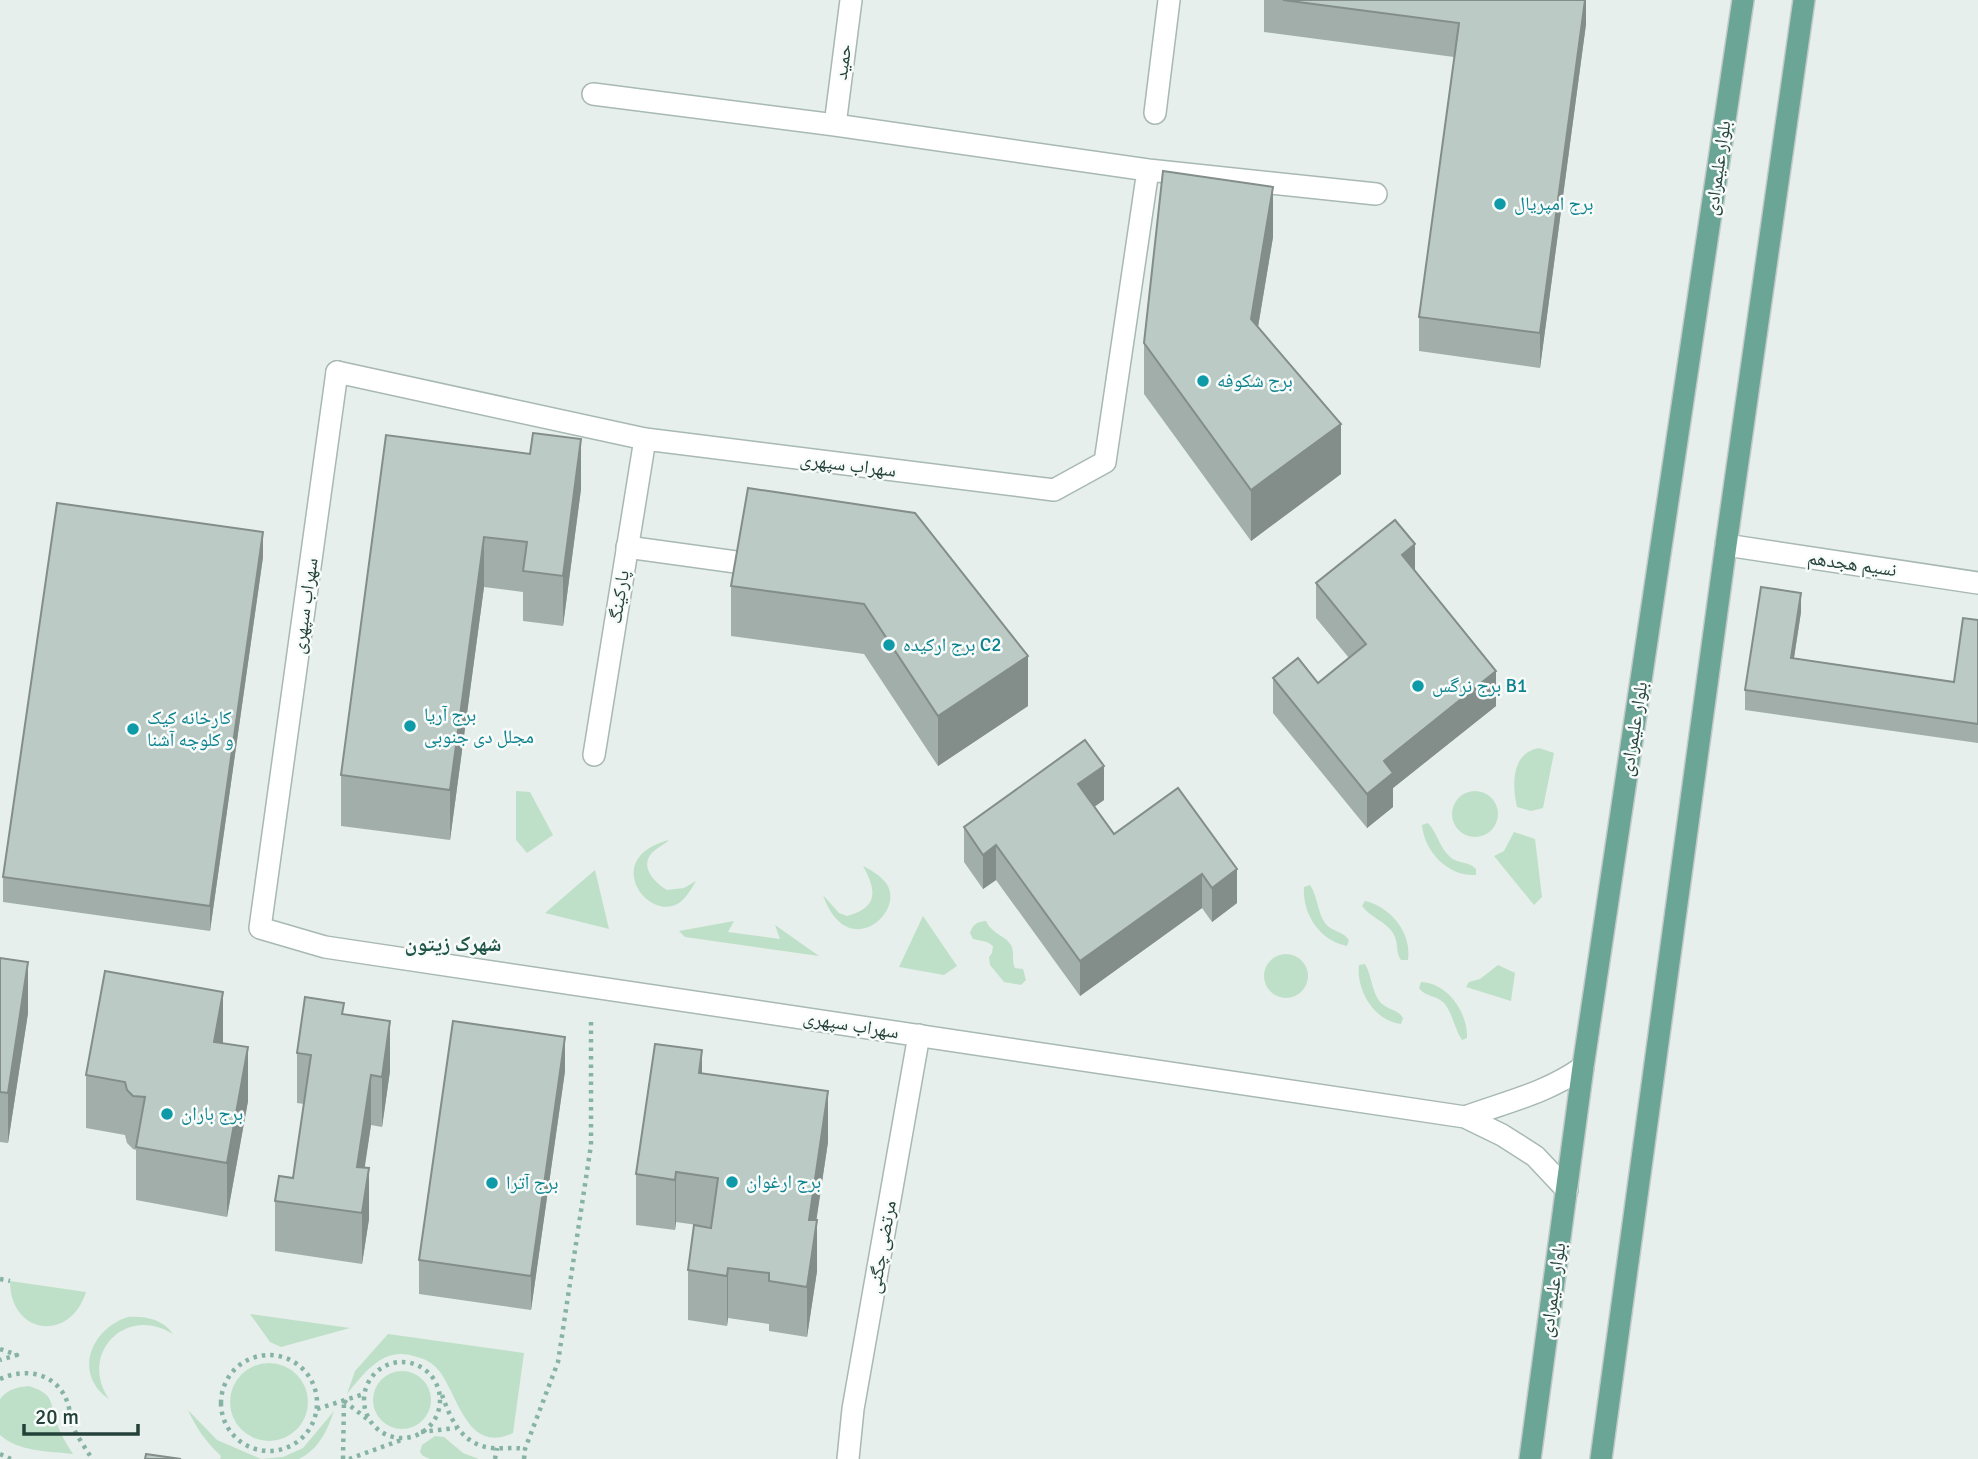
<svg xmlns="http://www.w3.org/2000/svg" width="1978" height="1459" viewBox="0 0 1978 1459" font-family="Signika,'Noto Naskh Arabic',sans-serif">
<rect width="100%" height="100%" fill="#e6efeb"/>
<path fill="#bfe0c8" d="M1539 748 1554 753 1543 808 1531 811 1517 807C1512 785 1511 753 1539 748Z
M516 791 530 792 553 835 527 853 516 840Z
M1452 814a23 23 0 1 1 46 0a23 23 0 1 1-46 0Z
M1428 823C1437 832 1439 847 1450 857 1458 864 1469 861 1476 869V875C1448 877 1424 851 1422 825Z
M1514 832 1535 839 1542 897 1534 905 1494 856 1504 851Z
M669 840C664 845 656 848 651 854 640 868 655 883 667 890L684 888 696 881C692 888 686 898 679 903 648 923 600 858 669 840Z
M863 866C871 870 881 876 886 883 907 912 847 964 823 895L839 913 847 916C878 908 877 891 863 866Z
M595 870 609 929 545 913Z
M1310 885C1318 897 1317 911 1325 923 1332 932 1343 931 1349 940L1347 946C1320 941 1302 914 1304 887Z
M1365 901C1391 907 1412 933 1408 960H1401C1395 952 1399 942 1393 933 1385 921 1370 917 1362 906Z
M923 916 957 966 944 975 899 967Z
M734 921 728 932 780 939 775 925 819 956 685 937 679 931Z
M986 921C992 934 1006 936 1011 945 1015 953 1011 960 1015 968L1023 969 1026 980 1021 985 1004 982 990 965 989 957 992 953 993 946 987 942 973 939 970 933C973 924 977 922 986 921Z
M1264 976a22 22 0 1 1 44 0a22 22 0 1 1-44 0Z
M1365 964C1372 976 1371 990 1380 1002 1387 1010 1398 1009 1403 1018L1401 1024C1374 1021 1356 990 1359 965Z
M1498 965 1515 973 1511 1001 1466 987 1469 982 1480 979Z
M1421 982C1448 983 1468 1013 1467 1038L1462 1040C1454 1028 1453 1014 1444 1003 1436 995 1425 997 1419 988Z
M10 1281 86 1292C70 1343 10 1335 10 1281Z
M250 1314 350 1328 281 1347 270 1342Z
M128 1317C146 1316 162 1319 173 1334 126 1304 78 1354 109 1399 73 1375 90 1329 128 1317Z
M388 1334 524 1353 513 1433C468 1455 458 1396 440 1372 434 1364 426 1359 417 1357 384 1345 366 1371 347 1394L355 1371Z
M230 1402a39 39 0 1 1 78 0a39 39 0 1 1-78 0Z
M373 1400a29 29 0 1 1 58 0a29 29 0 1 1-58 0Z
M29 1386C56 1395 49 1402 57 1424 61 1435 67 1445 73 1454 48 1451 19 1452 0 1435V1399C8 1389 17 1387 29 1386Z
M188 1410 217 1440 261 1459 283 1457 303 1448 334 1411C327 1431 319 1449 299 1459H220L221 1456C206 1442 196 1428 188 1410Z
M435 1436 444 1437 463 1453 479 1459H430L423 1456 420 1452 422 1445Z"/>
<g fill="none" stroke-linecap="round" stroke-linejoin="round">
<g stroke="#a8b8b2" stroke-width="24">
<path id="service" d="M627 547 743 563"/>
</g>
<g stroke="#a8b8b2" stroke-width="24">
<path id="minor" d="M593 94 835 125 1148 170 1376 194
M1155 113 1169 0
M835 125 851 0
M337 372 645 439 1054 490 1105 462 1148 170
M1726 545 1978 583
M594 755 645 439
M848 1459 853 1409 919 1035"/>
</g>
<g stroke="#a8b8b2" stroke-width="24">
<path id="tertiary" d="M337 372 260 928 325 947 1465 1117 1502 1135 1535 1156 1567 1190
M1465 1117C1506 1102 1547 1093 1583 1067"/>
</g>
<g stroke="#c2cac8" stroke-width="24">
<path id="primary" d="M1530 1459 1583 1067 1743 0
M1601 1459 1726 545 1804 0"/>
</g>
<path stroke="#86b3a5" stroke-width="4.5" stroke-dasharray="3.5 5" stroke-linecap="butt" d="M0 1279 10 1281
M0 1349 17 1355 0 1360
M221 1403a48 48 0 1 1 96 0a48 48 0 1 1-96 0Z
M364 1400a38 38 0 1 1 76 0a38 38 0 1 1-76 0Z
M0 1379C26 1367 58 1373 68 1404 70 1409 69 1415 70 1420 75 1434 85 1447 92 1459
M442 1395C451 1420 462 1445 492 1448 503 1449 514 1447 525 1449
M344 1401 371 1422
M317 1409 364 1394
M421 1432 456 1428
M0 1454 11 1459
M343 1459 344 1401
M349 1459 404 1439
M495 1459 497 1448
M524 1459 525 1449 558 1362 591 1145V1017"/>
<use href="#service" stroke="#fff" stroke-width="21"/>
<use href="#minor" stroke="#fff" stroke-width="21"/>
<use href="#tertiary" stroke="#fff" stroke-width="21"/>
<use href="#primary" stroke="#6aa596" stroke-width="21"/>
</g>
<path fill="#a1aea9" d="M1264 0H1586V24L1540 368 1419 351V317L1454 57 1264 32Z
M1273 237 1258 327 1341 474 1251 541 1144 394V343Z
M386 435 581 489 563 626 523 621V592L484 587 450 840 341 826V775Z
M748 488 1028 706 938 766 864 654 731 636V586Z
M263 557 210 931 3 902V877Z
M1415 571 1496 706 1393 788V807L1367 828 1273 713V678L1318 683 1349 658 1316 618V583Z
M1801 612 1794 658 1954 682 1978 620V743L1745 710V690Z
M1178 788 1237 903 1212 922 1202 908 1080 996 996 880 983 889 964 862V827L1104 800 1094 807 1114 834Z
M0 958 28 1013 8 1143 0 1142Z
M344 1014 390 1071 382 1127 371 1125 364 1168 369 1219 362 1264 275 1251V1201L293 1178 304 1104 297 1103V1053Z
M223 1043 248 1101 227 1217 136 1200V1150L133 1149 127 1143 125 1135 86 1128V1075Z
M565 1071 531 1310 419 1294V1260Z
M702 1073 828 1142 816 1220 817 1271 807 1337 769 1331V1324L728 1318 727 1326 688 1320V1270L711 1227 676 1222 675 1230 636 1225V1174Z"/>
<path fill="#838d89" d="M1585 0H1586V24L1540 368V333Z
M1273 187V237L1251 369V319Z
M1341 424V474L1251 541V490Z
M581 439V489L563 626V576Z
M263 532V557L210 931V906Z
M484 537V587L450 840V790Z
M1415 544V579L1402 555Z
M1801 593V612L1791 677V658Z
M1028 656V706L938 766V716Z
M1496 671V706L1393 788V807L1367 828V794L1384 761Z
M1104 766V800L1078 818V784Z
M996 845V880L983 889V855Z
M1237 869V903L1212 922V888Z
M1202 874V908L1080 996V961Z
M28 962V1013L8 1143V1093Z
M223 992V1046L214 1042Z
M390 1021V1071L382 1127V1077Z
M565 1037V1071L531 1310V1276Z
M248 1047V1101L227 1217V1163Z
M702 1050V1100L699 1073Z
M371 1075V1125L358 1213 357 1167Z
M828 1091V1142L809 1270V1220Z
M369 1168V1219L362 1264V1213Z
M676 1172V1222L675 1230V1180Z
M817 1220V1271L807 1337V1287Z
M728 1268V1318L727 1326V1276Z"/>
<path fill="#bbcac4" stroke="#838d89" stroke-width="2" d="M1283 0H1585L1540 333 1419 317 1459 23Z
M1163 171 1273 187 1251 319 1341 424 1251 490 1144 343Z
M533 433 581 439 563 576 523 571 527 542 484 537 450 790 341 775 386 435 530 454Z
M748 488 915 513 1028 656 938 716 864 604 731 586Z
M57 503 263 532 210 906 3 877Z
M1395 520 1415 544 1402 555 1496 671 1384 761 1393 773 1367 794 1273 678 1298 658 1318 683 1366 644 1316 583Z
M1761 587 1801 593 1791 658 1954 682 1963 618 1978 620V724L1745 690Z
M1085 740 1104 766 1078 784 1114 834 1178 788 1237 869 1212 888 1202 874 1080 961 996 845 983 855 964 827Z
M0 958 28 962 8 1093 0 1092Z
M105 971 223 992 214 1042 248 1047 227 1163 136 1147 145 1097 133 1096 127 1090 125 1082 86 1075Z
M305 997 344 1003 342 1014 390 1021 382 1077 371 1075 357 1167 369 1168 362 1213 275 1201 279 1176 293 1178 311 1055 297 1053Z
M453 1021 565 1037 531 1276 419 1260Z
M655 1044 702 1050 699 1073 828 1091 809 1220H817L807 1287 769 1281V1273L728 1268 727 1276 688 1270 694 1225 711 1228 718 1178 676 1172 675 1180 636 1174Z
M146 1454 181 1459H145Z"/>
<g fill="#0f9aa8" stroke="#f7fbf9" stroke-width="2.5">
<circle cx="1500" cy="204" r="7"/>
<circle cx="1203" cy="381" r="7"/>
<circle cx="889" cy="645" r="7"/>
<circle cx="1418" cy="686" r="7"/>
<circle cx="410" cy="726" r="7"/>
<circle cx="133" cy="729" r="7"/>
<circle cx="167" cy="1114" r="7"/>
<circle cx="732" cy="1182" r="7"/>
<circle cx="492" cy="1183" r="7"/>
</g>
<g text-anchor="middle" dominant-baseline="central" stroke-width="5" stroke-linejoin="round" paint-order="stroke">
<g font-size="19" fill="#24423a" stroke="#f7fbf9">
<text transform="translate(843 62) rotate(-82)">حمید</text>
<text transform="translate(1718 168) rotate(-82)">بلوار علیمرادی</text>
<text transform="translate(848 465) rotate(7)">سهراب سپهری</text>
<text transform="translate(1852 564) rotate(8)">نسیم هجدهم</text>
<text transform="translate(619 597) rotate(-81)">پارکینگ</text>
<text transform="translate(305 606) rotate(-82)">سهراب سپهری</text>
<text transform="translate(1634 729) rotate(-81)">بلوار علیمرادی</text>
<text transform="translate(851 1025) rotate(9)">سهراب سپهری</text>
<text transform="translate(882 1247) rotate(-80)">مرتضی چگنی</text>
<text transform="translate(1553 1290) rotate(-82)">بلوار علیمرادی</text>
</g>
<g font-size="19" fill="#0d838f" stroke="#f7fbf9" text-anchor="start">
<text x="1514" y="204">برج امپریال</text>
<text x="1217" y="381">برج شکوفه</text>
<text x="903" y="645">برج ارکیده C2</text>
<text x="1432" y="686">برج نرگس B1</text>
<text x="424" y="715">برج آریا<tspan x="424" dy="22">مجلل دی جنوبی</tspan></text>
<text x="147" y="718">کارخانه کیک<tspan x="147" dy="22">و کلوچه آشنا</tspan></text>
<text x="181" y="1114">برج باران</text>
<text x="746" y="1182">برج ارغوان</text>
<text x="506" y="1183">برج آترا</text>
</g>
<g font-size="21" font-weight="bold" fill="#1f5548" stroke="#f7fbf9">
<text x="453" y="944">شهرک زیتون</text>
</g>
</g>
<path d="M24 1424v10h114v-10" fill="none" stroke="#24423a" stroke-width="3.5"/>
<text x="35" y="1424" font-size="21" fill="#24423a" stroke="#f7fbf9" stroke-width="5" paint-order="stroke">20 m</text>
</svg>
